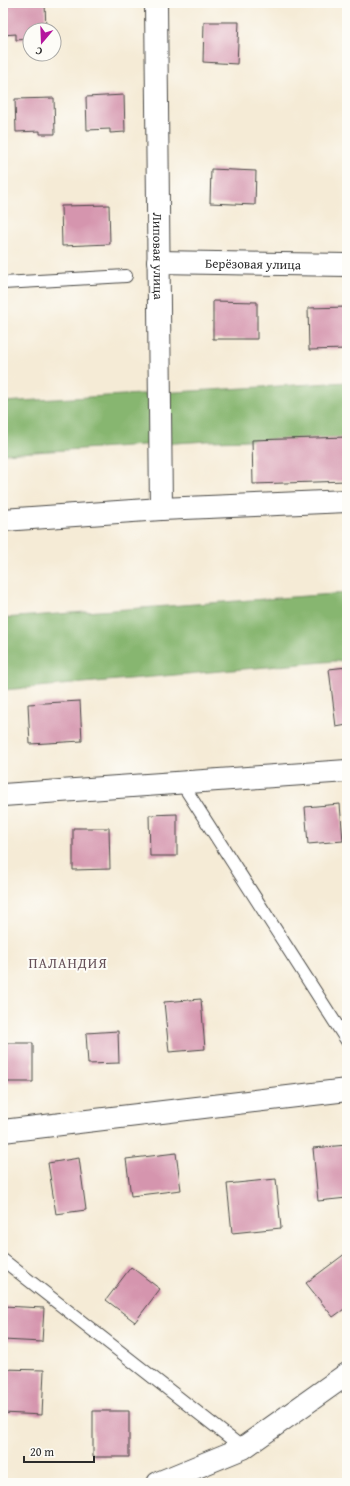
<svg xmlns="http://www.w3.org/2000/svg" width="350" height="1486" viewBox="0 0 350 1486" font-family="'Gentium Book Plus',serif">
<rect width="100%" height="100%" fill="#fdfcf7"/>
<filter id="ink" filterUnits="userSpaceOnUse"><feTurbulence type="fractalNoise" baseFrequency=".025" numOctaves="2"/><feDisplacementMap in="SourceGraphic" scale="8" xChannelSelector="R" yChannelSelector="G"/><feConvolveMatrix kernelMatrix="1 2 1 2 8 2 1 2 1" color-interpolation-filters="sRGB"/></filter>
<filter id="wash" filterUnits="userSpaceOnUse"><feTurbulence type="fractalNoise" baseFrequency=".012" numOctaves="4" result="noise"/><feDisplacementMap in="SourceGraphic" scale="16" xChannelSelector="R" yChannelSelector="G"/><feGaussianBlur stdDeviation="0.9" result="paint"/><feColorMatrix in="noise" values="0 0 0 0 0 0 0 0 0 0 0 0 0 0 0 0 0 1.4 0 .05"/><feComposite in="paint" operator="in"/></filter>
<g filter="url(#wash)">
<rect width="100%" height="100%" fill="#f5ebd6"/>
<path fill="#87b66f" stroke="#59704d" d="M347 382V438L207 441 3 454V402Z
M347 593V660L3 690V618Z"/>
<g id="blocks">
<path fill="#d595ae" d="M3 3H45L46 30H30V39L16 40V34L3 35Z
M204 22H239L237 64 203 62Z
M124 95 125 132 110 133V129L87 130 86 97Z
M54 98 55 134H40V131L16 132 15 99Z
M211 169 256 171 255 205 210 203Z
M109 205 110 244 62 246 61 206Z
M213 301 257 302V339H213Z
M347 307V349L309 350 308 308Z
M347 437V481L253 484 252 440Z
M347 667V725L336 727 329 669Z
M80 701 82 741 30 744 28 704Z
M340 804 343 841 308 844 305 807Z
M177 814V856H150L149 815Z
M73 828H109L110 869 73 870Z
M201 999 205 1049 169 1052 164 1002Z
M118 1031 119 1063 88 1064 86 1033Z
M3 1043H33V1082H3Z
M347 1145V1198L318 1201 313 1148Z
M176 1153 181 1190 131 1196 126 1159Z
M79 1158 86 1210 56 1214 48 1163Z
M276 1179 281 1228 232 1233 227 1184Z
M346 1253 347 1307 333 1317 306 1283Z
M131 1267 160 1289 135 1322 106 1300Z
M3 1306 44 1308 42 1342 3 1340Z
M3 1369 44 1370 42 1415 3 1413Z
M93 1411H129V1457H93Z"/>
</g>
</g>
<g filter="url(#ink)">
<use href="#blocks" fill-opacity="0" stroke="#494845" stroke-width="1"/>
<g fill="none" stroke-linecap="round" stroke-linejoin="round">
<g stroke="#494845" stroke-width="14">
<path id="service" d="M3 283 126 276
M181 782 347 1041
M3 1260 243 1448"/>
</g>
<g stroke="#494845" stroke-width="24">
<g id="minor">
<path id="s1" d="M156 3 161 509"/>
<path id="s2" d="M158 262 347 265"/>
<path d="M3 795 347 771"/>
<path d="M3 1131 347 1090"/>
<path d="M158 1483 243 1448 347 1374"/>
</g>
</g>
<g stroke="#494845" stroke-width="24">
<path id="tertiary" d="M3 520 161 509 347 501"/>
</g>
<use href="#service" stroke="#fff" stroke-width="12"/>
<use href="#minor" stroke="#fff" stroke-width="22"/>
<use href="#tertiary" stroke="#fff" stroke-width="22"/>
</g>
</g>
<g text-anchor="middle" dominant-baseline="central" stroke-width="4" stroke-linejoin="round" paint-order="stroke">
<g font-size="13" fill="#2b2b2b" stroke="#fdfcf7">
<text stroke="none"><textPath href="#s1" startOffset="253">Липовая улица</textPath></text>
<text stroke="none"><textPath href="#s2" startOffset="95">Берёзовая улица</textPath></text>
</g>
<g font-size="14" letter-spacing="1" fill="#665059" stroke="#fdfcf7">
<text x="68" y="963">ПАЛАНДИЯ</text>
</g>
</g>
<rect width="350" height="1486" fill="none" stroke="#fdfcf7" stroke-width="16"/>
<g transform="translate(42 42) rotate(199)"><circle r="19" fill="#fdfcf7" stroke="#a9a8a5"/>
<path d="M0-3L7 15L0 10L-7 15Z" fill="#b5179e"/>
<text y="-6" font-size="11" font-weight="bold" text-anchor="middle" fill="#2b2b2b">С</text>
</g>
<path d="M24 1456v6h70v-6" fill="none" stroke="#2b2b2b" stroke-width="2"/>
<text x="30" y="1456" font-size="12" fill="#2b2b2b" stroke="#fdfcf7" stroke-width="3" paint-order="stroke">20 m</text>
</svg>
